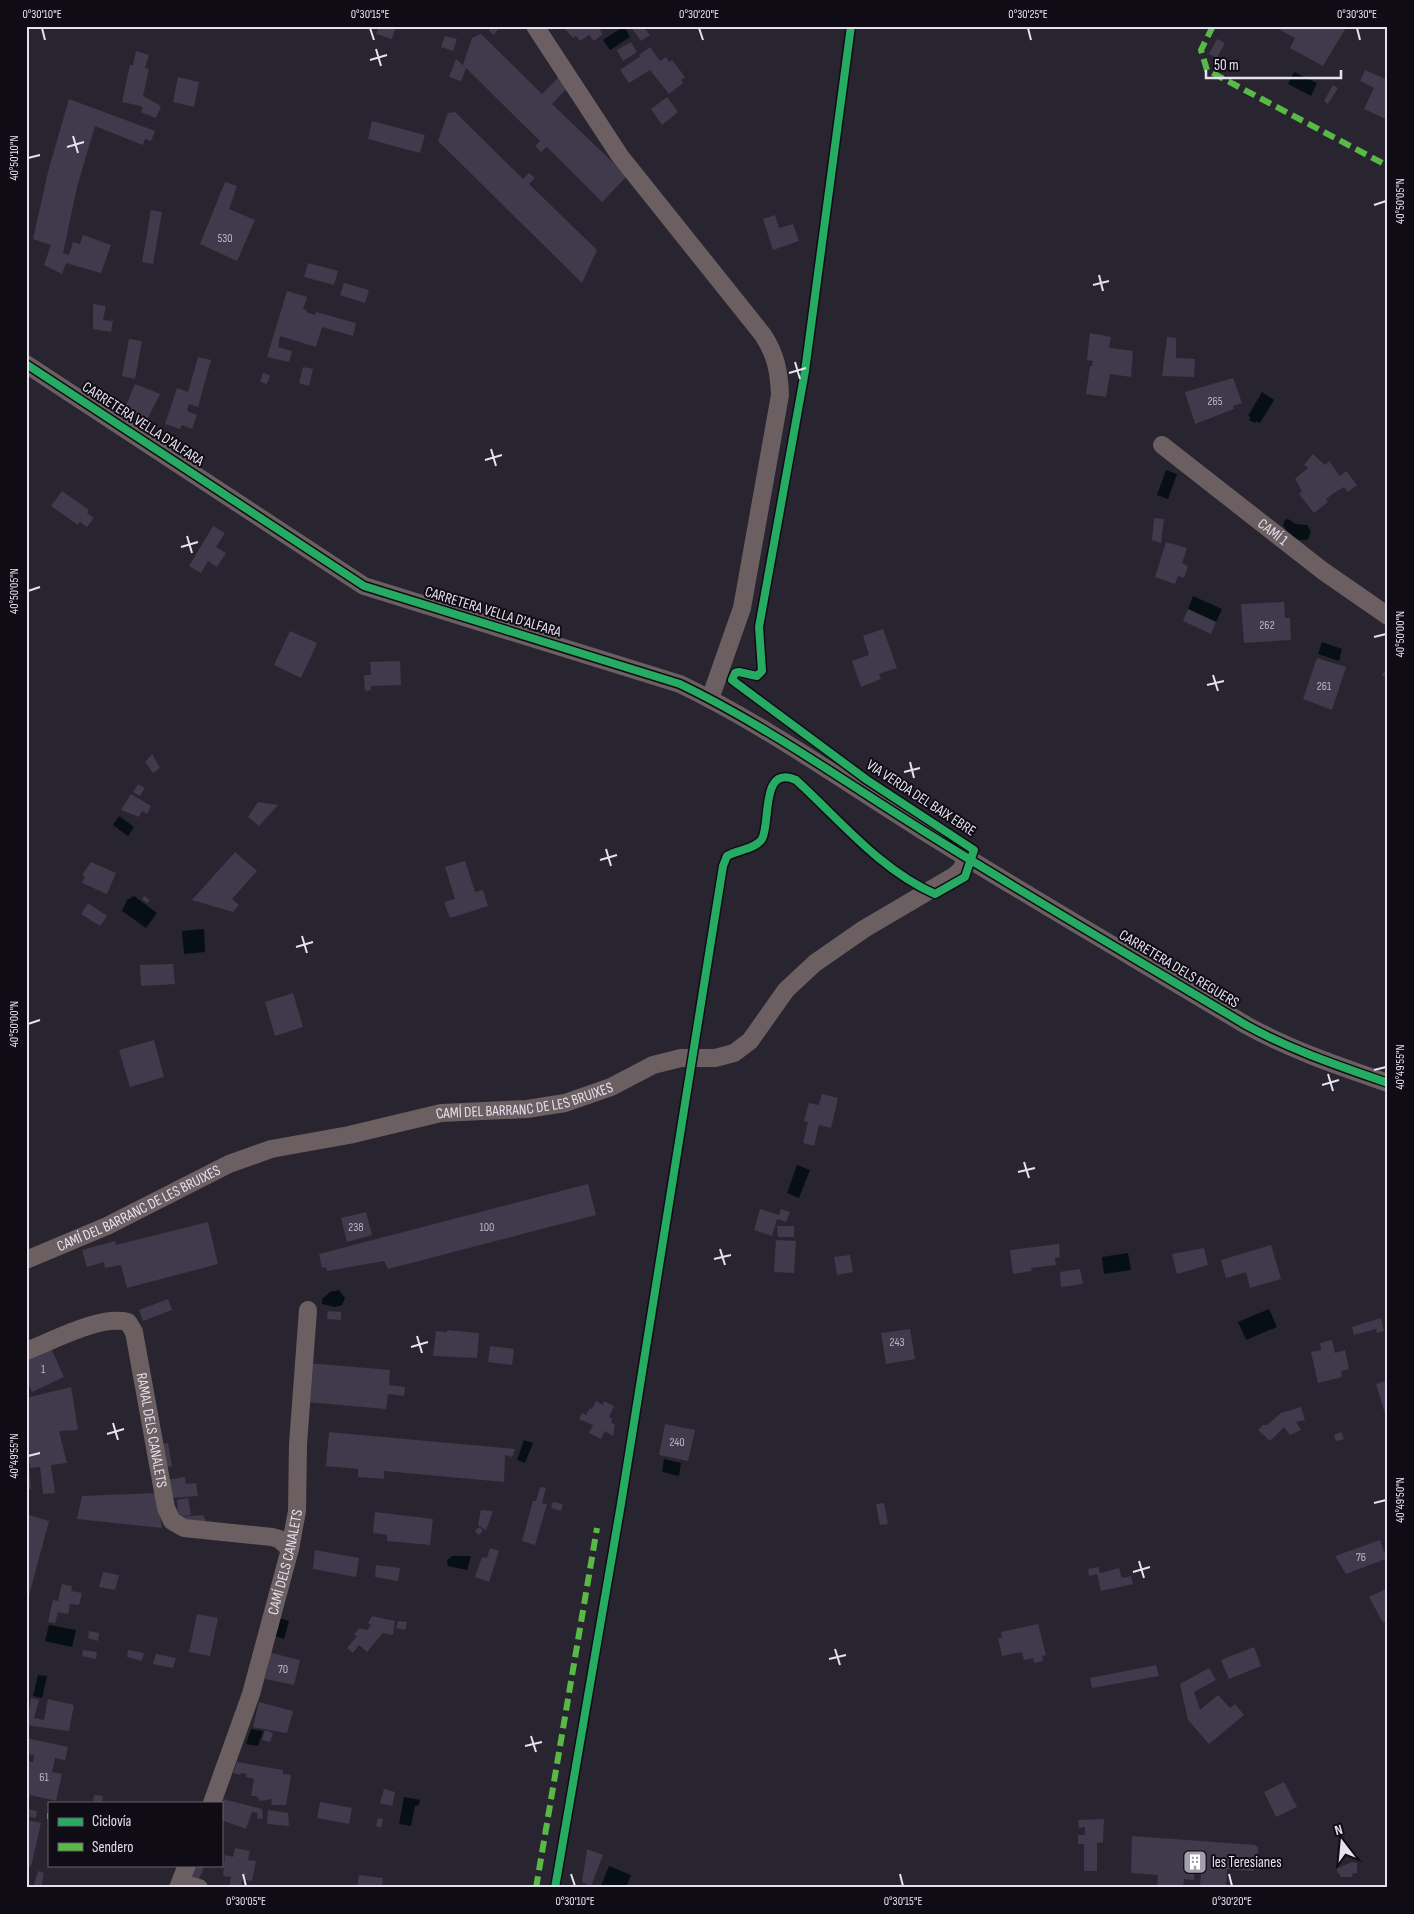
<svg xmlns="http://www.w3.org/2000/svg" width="1414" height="1914" viewBox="0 0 1414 1914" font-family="'Sofia Sans Condensed',sans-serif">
<rect width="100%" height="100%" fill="#292530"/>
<path fill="#061014" d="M624 26 630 37 610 50 603 40Z
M1294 72 1317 83 1311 96 1288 84Z
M1262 392 1274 400 1260 423 1256 421 1255 423 1249 420 1251 417 1248 416Z
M1166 470 1177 474 1168 499 1157 495Z
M1288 519 1296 524 1307 525 1311 532 1308 539C1297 544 1288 534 1283 525L1285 520Z
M1193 596 1222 609 1216 622 1188 609Z
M1322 642 1342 649 1339 661 1318 654Z
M119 816 134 827 128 836 113 825Z
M134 896 157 913 146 928 122 911 127 900Z
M204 929 205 952 184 954 182 931Z
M797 1165 810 1170 799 1198 787 1193Z
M1128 1253 1131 1270 1104 1274 1102 1257Z
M339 1290 345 1298 342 1305 335 1307 322 1304V1299L330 1292Z
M1269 1309 1277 1327 1246 1340 1238 1322Z
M524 1440 533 1443 525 1463 517 1460Z
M664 1459 681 1463 679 1476 662 1472Z
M452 1556H471L467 1570 448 1566 447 1560Z
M279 1618 289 1621 284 1639 275 1636Z
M49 1625 76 1630 72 1647 45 1641Z
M38 1675 47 1676 42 1698 33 1696Z
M251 1729 263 1731 258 1746 246 1744Z
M404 1797 420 1800 419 1805 415 1806 411 1826 399 1824Z
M609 1866 631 1875 626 1888H600Z"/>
<path fill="#41394c" d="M379 26H396L392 39 376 34Z
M493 26H500L494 35 489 31Z
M562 26H597L603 34 594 41 589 35 580 41 576 36 573 38Z
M630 26H647L644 28 650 35 641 41Z
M1281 26H1347L1323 66 1290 48 1295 38 1280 30Z
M481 34 542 94 559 77 568 87 552 104 627 176 602 202 547 147 541 152 535 146 540 141 463 65 472 38Z
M445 36 457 39 453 51 441 47Z
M1217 39 1225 43 1217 58 1209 54Z
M631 42 637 52 623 61 617 50Z
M650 47 660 61 666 57 669 62 672 60 685 77 681 80 683 83 669 94 650 70 629 83 620 70 641 56 639 55Z
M136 51 149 55 145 68 149 69 143 96 161 106 156 118 141 112 143 108 141 106 122 102 130 65H133Z
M456 59 466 68 461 81 449 77Z
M1365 70 1388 80V120L1364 109 1374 88 1360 81Z
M178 77 199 82 194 107 173 102Z
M1333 85 1338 88 1328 104 1324 101Z
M667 97 678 112 662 125 651 109Z
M69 99 155 131 151 141 145 139 143 145 95 126 77 187 63 253 69 255 73 242 80 244 83 235 111 245 101 273 66 263 62 274 44 265 51 245 33 239 48 172Z
M455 112 523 179 529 173 535 178 529 184 597 250 582 283 438 141 448 113Z
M372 121 425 135 420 153 368 139Z
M225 182 237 186 229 209 255 220 237 261 200 244Z
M151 210 162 212 153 264 142 262Z
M775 215 779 228 793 224 799 241 773 250 763 219Z
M308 263 338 271 334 285 304 277Z
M344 283 369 290 365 303 340 295Z
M287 291 307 297 303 309 307 310 306 312 315 315 316 312 356 323 353 336 322 327 316 347 280 336 278 347 292 351 289 362 267 357Z
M93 304 106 306 103 320 113 321 111 332 93 329Z
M1090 333 1111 337 1109 348 1133 351 1131 377 1110 374 1106 397 1086 394 1090 366H1092L1093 361 1087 360Z
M1167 337 1176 338V358L1195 359 1194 377 1162 376Z
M129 339 142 341 135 379 122 376Z
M198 357 211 360 198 407 189 404 187 411 197 415 192 429 182 425 180 429 165 424 177 388 188 392Z
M303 367 313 369 309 386 299 383Z
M263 373 270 375 267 384 260 382Z
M1233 378 1242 403 1233 406 1234 409 1195 424 1185 392Z
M135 384 160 394 146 422 124 410Z
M1313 454 1325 465 1329 461 1340 476 1346 471 1357 485 1348 492 1344 487 1334 493 1326 499 1328 502 1314 513 1299 494 1302 491 1295 479 1308 468 1304 465Z
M62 491 89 510 87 513 94 518 87 527 80 522 78 525 51 506Z
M1154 518 1164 519 1161 543 1152 540Z
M213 526 225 533 216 547 226 553 217 567 208 561 201 573 189 566Z
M1166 542 1187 548 1182 563 1188 566 1184 578 1178 576 1175 584 1155 577Z
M1284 602 1285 618H1290L1291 640 1244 643 1241 604Z
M1188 609 1216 622 1211 634 1183 621Z
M883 629 897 668 879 674 881 679 861 687 852 661 869 655 863 636Z
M290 631 317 643 301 678 274 665Z
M1317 658 1346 667 1332 710 1303 699Z
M400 661 401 685 371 686V690L365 691 364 675H371L370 662Z
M1388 667V679L1382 675Z
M152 754 160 768 153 773 145 762Z
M138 784 145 788 140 796 133 792Z
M131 794 151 806 147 814 142 811 139 817 121 810Z
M258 802 278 805 259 826 248 817Z
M235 852 257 871 232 899 239 905 233 912 192 900Z
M465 861 475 892 483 890 488 906 450 918 444 902 455 899 445 867Z
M91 862 116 873 107 894 82 883 85 877 82 875Z
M144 896 150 900 147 903 142 899Z
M88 903 107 916 100 926 81 914Z
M173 964 175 984 141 986 140 965Z
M293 993 303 1027 275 1036 265 1002Z
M154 1040 164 1077 130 1087 119 1050Z
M822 1094 838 1098 831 1128 819 1125 814 1146 803 1143 808 1122 804 1121 809 1103 819 1105Z
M588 1184 596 1215 388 1269 384 1261 327 1271 326 1267 322 1268 319 1254Z
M760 1209 779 1215 781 1209 790 1212 786 1222 777 1219 772 1236 754 1230Z
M366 1212 372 1235 347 1242 341 1218Z
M208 1222 218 1264 127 1288 121 1265 105 1268 104 1262 87 1267 82 1250 115 1241 116 1245Z
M777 1226H794V1237H778Z
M776 1240 796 1241 794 1273 774 1272Z
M1059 1244 1060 1257 1055 1258 1056 1265 1031 1268 1032 1271 1013 1274 1010 1250Z
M1271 1245 1281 1279 1250 1288 1246 1272 1226 1278 1221 1260Z
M1204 1248 1208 1265 1177 1274 1172 1254Z
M850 1255 853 1272 837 1275 834 1257Z
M1080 1269 1083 1284 1061 1287 1060 1272Z
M168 1299 172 1310 143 1321 139 1310Z
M328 1311 341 1312V1320L327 1319Z
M1381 1318 1384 1331 1377 1333 1376 1329 1354 1335 1352 1327Z
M910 1329 915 1359 886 1364 881 1333Z
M447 1330 479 1333 477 1358 433 1356 436 1331 447 1332Z
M1332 1340 1335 1353 1345 1350 1349 1369 1341 1371 1342 1377 1318 1383 1311 1352 1321 1350 1320 1343Z
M490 1346 514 1349 512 1365 488 1362Z
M51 1348 64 1377 32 1392 26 1379V1360Z
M308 1363 390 1370 389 1385 405 1387 404 1396 388 1394 386 1409 306 1402Z
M1388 1380V1413L1385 1414 1376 1384Z
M71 1387 78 1430 59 1431 67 1463 51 1465 55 1493 43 1494 40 1467 30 1468 28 1454 31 1489H26V1398Z
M596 1401 603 1405 604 1401 614 1406 609 1417 612 1419 611 1422 615 1425 613 1436 605 1431 601 1439 589 1433 593 1425 579 1419 582 1413 586 1415 590 1408 592 1409Z
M1301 1407 1305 1420 1296 1422 1301 1430 1290 1435 1284 1427 1270 1441 1258 1430 1263 1425H1267L1281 1413Z
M665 1424 695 1430 688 1461 659 1455Z
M329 1432 515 1449 512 1457 505 1455 504 1482 384 1471V1479L358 1477V1469L326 1466Z
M1341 1432 1344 1439 1336 1441 1334 1435Z
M168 1443 172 1466 164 1468 161 1444Z
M185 1477 186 1484 196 1483 198 1496 169 1498 167 1480Z
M540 1487 546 1488 542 1503 547 1504 535 1545 522 1541 533 1501H536Z
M157 1493 162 1528 77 1519 82 1496Z
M188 1498 191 1515 181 1517 178 1513 177 1500Z
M553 1502 563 1504 561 1511 551 1508Z
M884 1503 888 1524 880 1525 876 1504Z
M481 1510 493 1511 486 1530 478 1525Z
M375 1512 433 1519 430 1545 387 1541V1535L373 1533Z
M26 1514 49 1521 27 1603 26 1602Z
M203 1515 209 1526 181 1519 182 1517Z
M479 1527 483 1530 479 1535 475 1531Z
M1380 1540 1384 1552 1388 1551V1558L1346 1574 1335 1556Z
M490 1548 499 1551 489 1582 475 1577 482 1557 487 1558Z
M315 1550 359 1558 356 1577 313 1569Z
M376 1565 400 1568 398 1581 375 1577Z
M1098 1567 1100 1573 1119 1568 1122 1578 1131 1576 1133 1584 1101 1591 1097 1574 1089 1576 1088 1569Z
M103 1572 119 1575 115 1590 99 1587Z
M62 1584 72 1586 71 1591 82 1593 79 1605 70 1604 68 1614 58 1612 55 1623 48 1622 53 1600 58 1601Z
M1388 1588V1621L1383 1623 1369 1597Z
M197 1614 218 1618 210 1656 189 1652Z
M372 1616 395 1621 393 1635 383 1633 367 1652 359 1645 353 1653 347 1648 357 1636 354 1634 360 1628 367 1630 371 1625 368 1623Z
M398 1621 407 1622 405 1630 396 1628Z
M1038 1624 1046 1655 1042 1656 1043 1661 1034 1663 1033 1658 1024 1660 1022 1652 1002 1656 998 1638H1002L1001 1632Z
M89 1631 99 1633 98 1641 88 1638Z
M1254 1647 1261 1666 1229 1679 1221 1660Z
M83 1650 97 1652 96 1659 82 1656Z
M128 1650 144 1653 142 1661 127 1657Z
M271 1653 300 1660 294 1685 265 1679Z
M156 1654 176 1658 173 1668 153 1664Z
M1156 1665 1159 1676 1092 1688 1090 1678Z
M1209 1668 1216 1680 1194 1692 1200 1710 1218 1695 1230 1708 1235 1704 1244 1715 1209 1744 1188 1720 1180 1684Z
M31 1698 39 1700 34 1718 44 1720 48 1699 74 1705 69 1731 26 1725Z
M259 1702 293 1711 287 1733 253 1727Z
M265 1730 273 1733 270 1742 262 1740Z
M26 1738 68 1747 65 1760 55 1758 52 1772 62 1774 56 1801 30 1795 27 1809 37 1811 36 1818 26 1816V1761L33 1762 34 1755 26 1754Z
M237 1762 283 1770V1774L291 1775 286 1805H271L272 1799 260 1801 257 1796H251L254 1779 246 1777 247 1774 241 1773 240 1775 233 1773Z
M1284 1782 1297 1807 1276 1817 1264 1792Z
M384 1789 395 1792 392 1806 380 1803Z
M94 1795 103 1796 102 1803 93 1801Z
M223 1799 262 1809 263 1819 257 1818 258 1813 252 1812 246 1829 221 1820Z
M320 1802 352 1808 349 1824 317 1818Z
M268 1810 288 1813 289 1826 267 1824Z
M378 1818 383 1819 381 1828 376 1826Z
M1104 1819 1103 1842 1097 1843V1871H1084V1844H1078V1835H1085V1827L1079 1828 1078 1820Z
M26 1820 41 1823 31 1867 26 1865Z
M1132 1836 1255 1845 1258 1847 1257 1869 1254 1868V1871L1227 1869 1226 1888H1194V1885H1200L1202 1865 1185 1864V1867L1195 1868 1194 1880 1184 1879 1183 1888H1157L1158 1875 1131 1873Z
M235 1848 250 1851 248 1860 256 1861 252 1881 242 1879 241 1888 229 1887 231 1877 223 1876 225 1855 233 1857Z
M587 1849 603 1855 591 1886 582 1882Z
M1352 1862 1357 1863V1873H1353L1352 1877H1341L1336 1869Z
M196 1865H205L199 1879 191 1878Z
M38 1871 44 1873 41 1888H33Z
M359 1875 383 1878 382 1888H357Z"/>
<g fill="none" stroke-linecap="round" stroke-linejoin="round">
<g stroke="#6b5f61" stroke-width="18">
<path d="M535 26 620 156 763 335C776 355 779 371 780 395L742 608 710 699"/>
<path d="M26 364 364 586 680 684C765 725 842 780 922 830 1029 897 1138 960 1246 1025 1291 1050 1339 1066 1388 1083"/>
<path id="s1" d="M1162 445 1323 571 1388 616"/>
<path id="s2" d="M26 1260 107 1226 229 1164 271 1149 349 1135 441 1113 527 1109 565 1103 611 1087 653 1065 681 1058H715L734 1053 750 1041 786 990 815 963 864 929 954 876 961 870 967 857"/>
<path id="s3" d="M26 1351C55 1340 99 1315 128 1322L134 1332 166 1508 172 1521 184 1528 272 1537 279 1539 290 1549"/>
<path id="s4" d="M212 1803 251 1694 290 1549 297 1511 298 1444 308 1310"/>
<path d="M180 1883 199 1888"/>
<path d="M178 1888 187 1865"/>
</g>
<path stroke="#58b947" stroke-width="6" stroke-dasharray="12 6" stroke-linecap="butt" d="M1213 26 1201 50 1207 70 1388 166
M47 1816H49
M536 1888 597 1528"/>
<g stroke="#100c15" stroke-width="11">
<path id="cycleway" d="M26 364 364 586 680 684C765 725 842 780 922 830 1029 897 1138 960 1246 1025 1291 1050 1339 1066 1388 1083
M555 1888 621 1504 723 866 727 856C737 850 756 849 762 839 771 823 760 764 796 780 839 819 880 870 935 894L965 877 974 850 867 780 732 680 735 673 739 672 757 676 762 671 759 627 805 371 851 26"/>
</g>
<use href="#cycleway" stroke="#26ab63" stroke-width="8"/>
</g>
<path fill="none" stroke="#e6e1ee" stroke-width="2" d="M42 28 45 40M370 28 374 40M699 28 703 40M1028 28 1031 40M1357 28 1360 40M376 49 381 66M370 60 387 55M73 136 78 153M67 147 84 142M28 158 40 155M1374 205 1386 201M1099 275 1103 291M1093 285 1109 281M795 362 800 379M789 373 806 368M491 449 496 466M485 460 502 455M187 536 192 553M181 547 198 542M28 591 40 587M1374 637 1386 634M1213 675 1218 691M1207 685 1224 681M910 762 914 778M904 772 920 768M606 849 611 866M600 860 617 855M302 936 307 953M296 947 313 942M28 1024 40 1020M1374 1070 1386 1067M1328 1074 1333 1091M1322 1085 1339 1080M1024 1162 1029 1178M1018 1172 1035 1168M720 1249 725 1265M714 1259 731 1255M417 1336 422 1353M411 1347 428 1342M113 1423 118 1440M107 1434 124 1429M28 1456 40 1453M1374 1503 1386 1500M1139 1561 1144 1578M1133 1572 1150 1567M835 1649 840 1665M829 1659 846 1655M531 1736 536 1752M525 1746 542 1742M243 1874 246 1886M571 1874 575 1886M900 1874 903 1886M1229 1874 1232 1886"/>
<defs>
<g id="building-square" transform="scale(1.25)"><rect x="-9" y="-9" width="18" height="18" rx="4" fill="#a49fac" stroke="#100c15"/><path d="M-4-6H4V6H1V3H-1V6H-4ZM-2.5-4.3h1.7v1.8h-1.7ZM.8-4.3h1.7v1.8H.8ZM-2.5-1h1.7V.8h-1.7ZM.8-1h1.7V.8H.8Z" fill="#fff"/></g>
</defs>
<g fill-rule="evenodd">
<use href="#building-square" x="1195" y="1862"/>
</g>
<g text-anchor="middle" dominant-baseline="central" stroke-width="4" stroke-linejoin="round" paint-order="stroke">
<g font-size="12" fill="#bdb7c6">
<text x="225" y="238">530</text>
<text x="1215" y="401">265</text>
<text x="1267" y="625">262</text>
<text x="1324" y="686">261</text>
<text x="356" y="1227">238</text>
<text x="487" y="1227">100</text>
<text x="897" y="1342">243</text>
<text x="43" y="1369">1</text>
<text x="677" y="1442">240</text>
<text x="1361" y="1557">76</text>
<text x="283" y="1669">70</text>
<text x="44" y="1777">61</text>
</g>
<g font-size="15" fill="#e6e1ee" stroke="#100c15">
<text transform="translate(143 424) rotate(33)">CARRETERA VELLA D'ALFARA</text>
<text stroke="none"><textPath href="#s1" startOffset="141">CAMÍ 1</textPath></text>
<text transform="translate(493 612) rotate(17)">CARRETERA VELLA D'ALFARA</text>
<text transform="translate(921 798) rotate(33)">VIA VERDA DEL BAIX EBRE</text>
<text transform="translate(1179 969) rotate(31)">CARRETERA DELS REGUERS</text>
<text stroke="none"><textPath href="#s2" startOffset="528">CAMÍ DEL BARRANC DE LES BRUIXES</textPath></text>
<text stroke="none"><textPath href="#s2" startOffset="124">CAMÍ DEL BARRANC DE LES BRUIXES</textPath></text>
<text stroke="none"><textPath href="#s3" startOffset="219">RAMAL DELS CANALETS</textPath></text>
<text stroke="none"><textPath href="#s4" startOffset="252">CAMÍ DELS CANALETS</textPath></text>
</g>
<g font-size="15" fill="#e6e1ee" stroke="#100c15" text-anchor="start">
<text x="1212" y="1862">les Teresianes</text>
</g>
</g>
<rect width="1414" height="1914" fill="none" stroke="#100c15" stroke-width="55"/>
<rect x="48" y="1802" width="175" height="65" fill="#100c15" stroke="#66616c"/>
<rect x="58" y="1818" width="25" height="8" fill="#26ab63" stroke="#66616c"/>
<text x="92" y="1826" font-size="15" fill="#e6e1ee">Ciclovía</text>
<rect x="58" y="1843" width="25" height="8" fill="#58b947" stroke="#66616c"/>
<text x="92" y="1852" font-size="15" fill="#e6e1ee">Sendero</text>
<g transform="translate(1342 1842) rotate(344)" stroke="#100c15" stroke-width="4" paint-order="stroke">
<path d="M0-4L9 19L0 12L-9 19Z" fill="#e6e1ee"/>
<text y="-8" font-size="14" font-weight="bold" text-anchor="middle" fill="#e6e1ee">N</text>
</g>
<path d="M1206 70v8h135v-8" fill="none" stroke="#e6e1ee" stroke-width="2.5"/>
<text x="1214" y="70" font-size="15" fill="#e6e1ee" stroke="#100c15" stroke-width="4" paint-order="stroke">50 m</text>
<rect x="28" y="28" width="1358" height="1858" fill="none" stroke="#e6e1ee" stroke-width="2"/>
<g font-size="12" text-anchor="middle" fill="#e6e1ee">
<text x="42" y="18">0°30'10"E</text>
<text x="370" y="18">0°30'15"E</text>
<text x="699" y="18">0°30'20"E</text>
<text x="1028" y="18">0°30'25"E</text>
<text x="1357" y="18">0°30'30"E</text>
<text transform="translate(14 158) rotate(-90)" y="4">40°50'10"N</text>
<text transform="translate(1400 201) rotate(-90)" y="4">40°50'05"N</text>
<text transform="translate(14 591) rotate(-90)" y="4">40°50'05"N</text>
<text transform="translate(1400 634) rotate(-90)" y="4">40°50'00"N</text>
<text transform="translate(14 1024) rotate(-90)" y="4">40°50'00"N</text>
<text transform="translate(1400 1067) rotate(-90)" y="4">40°49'55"N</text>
<text transform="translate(14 1456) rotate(-90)" y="4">40°49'55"N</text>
<text transform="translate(1400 1500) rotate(-90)" y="4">40°49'50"N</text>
<text x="246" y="1905">0°30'05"E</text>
<text x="575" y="1905">0°30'10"E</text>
<text x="903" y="1905">0°30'15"E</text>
<text x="1232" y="1905">0°30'20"E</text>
</g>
</svg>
